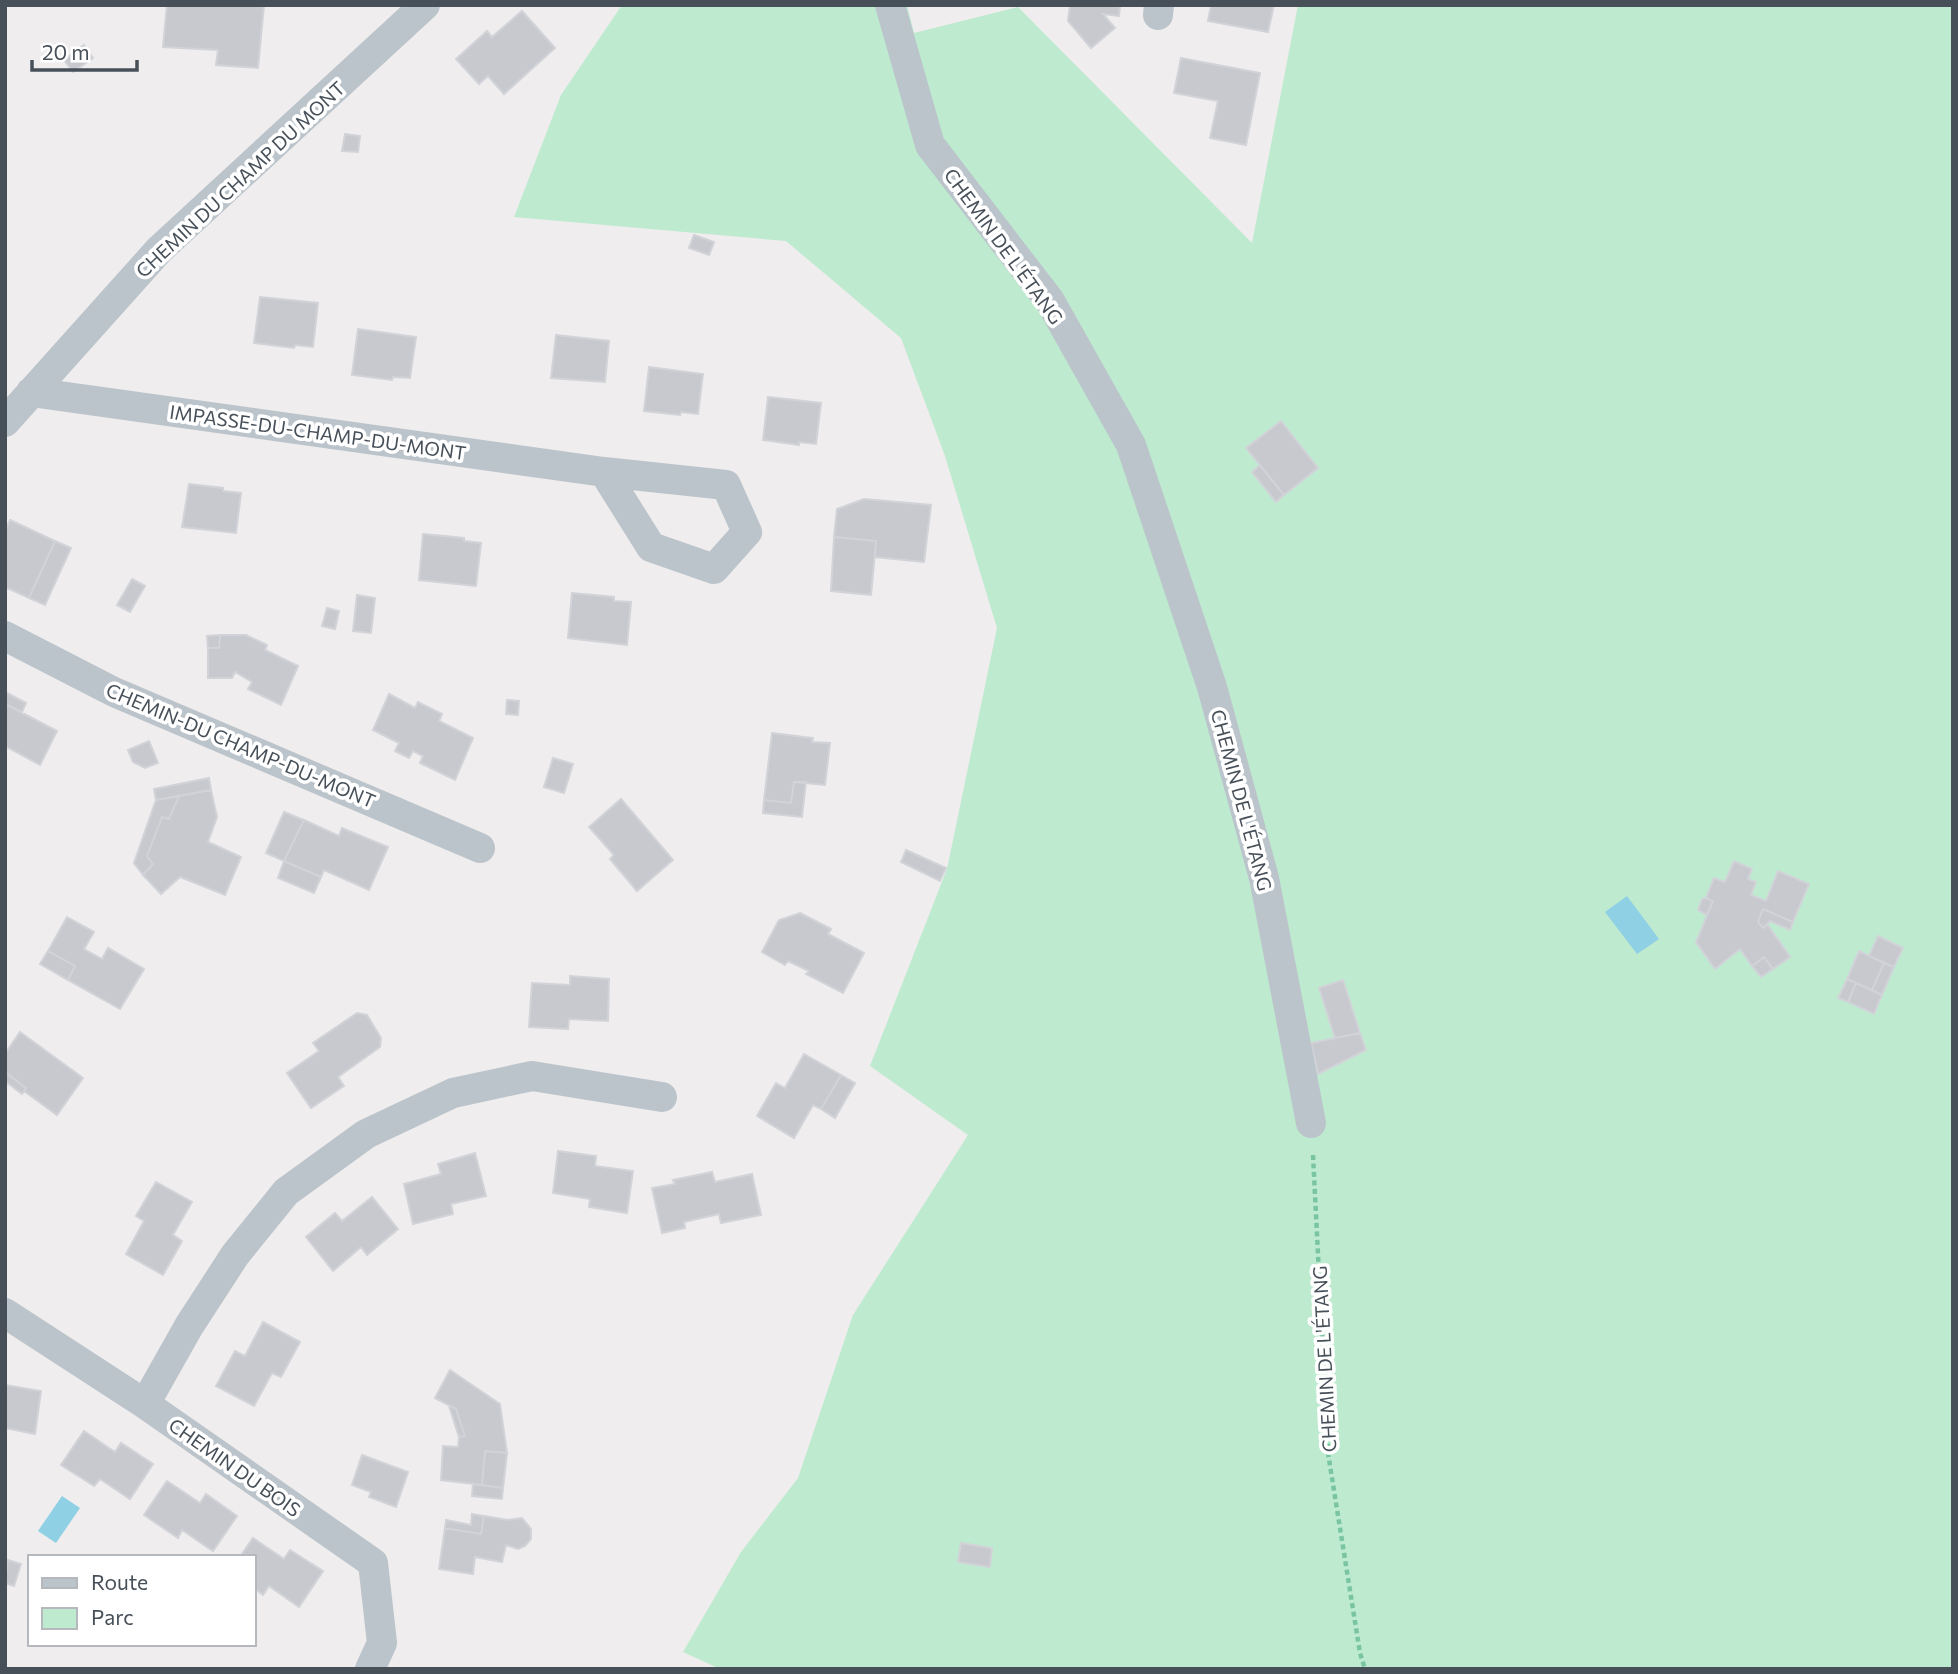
<svg xmlns="http://www.w3.org/2000/svg" width="1958" height="1674" viewBox="0 0 1958 1674" font-family="Commissioner,sans-serif">
<rect width="100%" height="100%" fill="#efeded"/>
<path fill="#beead0" d="M622 5H907L914 33 1018 7 1252 243 1298 5H1953V1669H720L683 1652 741 1552 798 1478 853 1315 968 1135 870 1066 947 869 997 628 945 456 901 338 786 241 514 217 561 95Z"/>
<path fill="#8fd0e4" d="M1627 896 1659 939 1637 954 1605 912Z
M62 1496 80 1508 56 1543 38 1531Z"/>
<path fill="#c7c9cf" stroke="#d1d3d8" stroke-width="2" d="M167 5H264L258 68 216 65 218 50 163 47Z
M1070 5H1120L1119 16 1103 14 1115 28 1091 48 1068 21Z
M1211 5H1274L1268 32 1208 21Z
M522 11 555 48 504 94 488 76 479 84 456 59 487 31 492 37Z
M84 45 93 58 73 72 64 60Z
M1181 58 1260 73 1246 145 1210 138 1218 101 1174 93Z
M345 134 360 136 358 152 342 151Z
M694 235 714 242 709 255 689 248Z
M260 297 318 303 313 347 295 345 294 348 254 343Z
M358 329 416 337 410 378 393 377 392 380 352 375Z
M556 335 609 341 605 382 551 378Z
M649 367 703 374 698 414 681 412 680 415 644 411Z
M768 397 821 403 816 444 799 442V445L763 440Z
M1281 421 1318 468 1284 495 1246 448Z
M1260 465 1284 495 1276 502 1252 472Z
M189 484 223 488V491L241 493 236 533 182 527Z
M864 499 931 505 924 562 875 557 876 541 834 537 837 509Z
M10 520 55 541 29 598 5 587V531Z
M423 534 464 538V541L481 543 476 586 419 580Z
M834 537 876 541 871 595 831 591Z
M55 541 71 548 45 605 29 598Z
M132 579 145 586 130 612 117 605Z
M572 593 614 597V601L631 602 627 645 568 638Z
M357 595 375 598 371 633 353 631Z
M327 608 339 611 335 629 322 626Z
M220 635 219 648H208L207 636Z
M220 635H246L267 645 265 650 298 666 281 705 248 689 252 682 235 672 232 678H208V648H219Z
M5 692 26 703 22 712 5 704Z
M389 694 415 708 418 702 442 714 439 721 473 738 455 780 420 763 423 756 413 751 409 758 395 751 399 743 373 730Z
M507 700 519 701 518 715 506 714Z
M5 704 57 731 40 765 5 746Z
M772 733 813 738 812 742 830 743 825 785 794 782 791 803 764 800Z
M149 741 158 763 145 768 133 762 128 750Z
M553 758 573 764 564 793 544 787Z
M209 778 211 790 156 800 154 789Z
M794 782H806L802 817 763 813 764 800 791 803Z
M211 790 217 817 208 842 241 857 225 895 180 877 161 894 143 875 153 864 147 856 162 817 169 819 179 796Z
M179 796 169 819 162 817 147 856 153 864 143 875 134 863 156 800Z
M621 799 673 860 637 891 610 859 614 855 589 827Z
M284 812 304 820 284 861 266 853Z
M304 820 339 836 342 828 388 847 369 890 324 870 321 877 284 861Z
M906 850 946 868 940 881 901 862Z
M284 861 321 877 314 893 278 878Z
M1734 861 1752 869 1748 879 1756 882 1751 895 1766 901 1778 871 1809 884 1793 922 1763 909 1758 922 1763 928 1768 925 1790 957 1773 969 1764 957 1752 966 1740 949 1715 969 1696 942 1713 901 1706 898 1714 878 1725 882Z
M1706 898 1713 901 1707 915 1698 910 1702 899Z
M1763 909 1793 922 1790 930 1770 921 1763 928 1758 922Z
M800 913 831 929 828 934 864 953 843 993 806 974 809 971 788 961 785 965 762 952 779 920Z
M67 917 94 932 84 949 102 959 108 948 144 969 120 1009 68 980 75 966 48 951Z
M1878 936 1903 948 1894 967 1869 956Z
M48 951 75 966 68 980 40 964Z
M1859 951 1884 963 1872 990 1847 979Z
M1764 957 1773 969 1761 977 1752 966Z
M1884 963 1894 967 1882 995 1872 990Z
M570 976 609 979 608 1021 569 1019 568 1029 529 1027 532 983 570 985Z
M1847 979 1856 983 1848 1002 1838 998Z
M1343 980 1360 1033 1335 1038 1319 988Z
M1856 983 1882 995 1874 1014 1848 1002Z
M357 1013 367 1015 381 1038 380 1047 338 1077 344 1086 311 1108 287 1073 319 1051 313 1043Z
M20 1032 83 1078 57 1115 24 1091 26 1088 5 1072V1054Z
M1360 1033 1366 1050 1318 1074 1311 1043Z
M804 1054 841 1075 821 1109 813 1105 794 1138 757 1116 776 1083 785 1088Z
M5 1072 26 1088 22 1094 5 1081Z
M841 1075 855 1083 835 1118 821 1109Z
M558 1151 596 1156 595 1166 633 1171 627 1213 589 1207 590 1199 553 1193Z
M475 1153 486 1196 451 1204 453 1214 413 1224 404 1184 441 1174 438 1164Z
M712 1172 715 1182 752 1174 761 1215 721 1223 719 1214 684 1222 685 1228 662 1233 652 1188 675 1184 673 1180Z
M156 1182 192 1202 173 1235 182 1241 163 1275 126 1254 144 1221 136 1216Z
M372 1197 398 1229 367 1255 361 1247 333 1271 306 1237 335 1213 342 1221Z
M263 1322 300 1342 281 1377 272 1373 254 1406 216 1386 235 1351 245 1356Z
M450 1370 500 1404 507 1453 485 1451 482 1485 441 1480 443 1446 458 1447 459 1437 465 1436 456 1409 435 1398Z
M5 1385 41 1391 35 1434 5 1428Z
M449 1406 456 1409 465 1436 459 1437Z
M84 1431 115 1452 121 1443 153 1464 130 1499 100 1479 94 1486 61 1465Z
M485 1451 507 1453 503 1488 482 1485Z
M362 1455 408 1472 396 1507 369 1497 371 1492 352 1485Z
M167 1481 200 1503 206 1494 237 1516 213 1551 182 1530 178 1538 144 1515Z
M473 1484 503 1488 502 1499 472 1496Z
M472 1514 484 1516 481 1534 445 1528 446 1520 471 1525Z
M484 1516 508 1520 522 1518 531 1529V1539L525 1546 518 1549 506 1545 502 1562 475 1557 473 1574 439 1569 445 1528 481 1534Z
M253 1538 284 1559 290 1550 323 1571 299 1607 269 1586 263 1595 254 1588V1557H240Z
M961 1543 992 1548 990 1567 958 1562Z
M8 1560 21 1564 14 1586 5 1583Z"/>
<g fill="none" stroke-linecap="round" stroke-linejoin="round">
<path stroke="#79c5a2" stroke-width="4.5" stroke-dasharray="5 3.5" stroke-linecap="butt" d="M1313 1155 1328 1453 1360 1653 1365 1669"/>
<path stroke="#bcc4cb" stroke-width="30" d="M890 5 930 145 1050 301 1131 445 1212 687 1264 878 1311 1123
M1158 15 1159 5
M31 392 604 472 651 547 714 569 747 532 726 485 604 472
M5 422 159 250 425 5
M5 636 114 692 480 848
M5 1313 145 1404 373 1563 382 1643 370 1669
M145 1404 189 1326 235 1255 286 1192 366 1134 453 1093 532 1076 662 1097"/>
</g>
<g text-anchor="middle" dominant-baseline="central" stroke-width="7" stroke-linejoin="round" paint-order="stroke">
<g font-size="19" fill="#475059" stroke="#fff">
<text transform="translate(240 179) rotate(-43)">CHEMIN DU CHAMP DU MONT</text>
<text transform="translate(1004 246) rotate(54)">CHEMIN DE L'ÉTANG</text>
<text transform="translate(318 432) rotate(8)">IMPASSE-DU-CHAMP-DU-MONT</text>
<text transform="translate(241 745) rotate(23)">CHEMIN-DU CHAMP-DU-MONT</text>
<text transform="translate(1242 800) rotate(75)">CHEMIN DE L'ÉTANG</text>
<text transform="translate(1324 1359) rotate(-93)">CHEMIN DE L'ÉTANG</text>
<text transform="translate(235 1467) rotate(35)">CHEMIN DU BOIS</text>
</g>
</g>
<rect width="1958" height="1674" fill="none" stroke="#475059" stroke-width="14"/>
<rect x="28" y="1555" width="228" height="91" fill="#ffffff" stroke="#b5b9bd" stroke-width="2"/>
<rect x="42" y="1578" width="35" height="10" fill="#bcc4cb" stroke="#b5b9bd" stroke-width="2"/>
<text x="91" y="1590" font-size="21" fill="#475059">Route</text>
<rect x="42" y="1608" width="35" height="21" fill="#beead0" stroke="#b5b9bd" stroke-width="2"/>
<text x="91" y="1625" font-size="21" fill="#475059">Parc</text>
<path d="M32 60v10h105v-10" fill="none" stroke="#475059" stroke-width="3.5"/>
<text x="42" y="60" font-size="21" fill="#475059" stroke="#ffffff" stroke-width="5" paint-order="stroke">20 m</text>
</svg>
